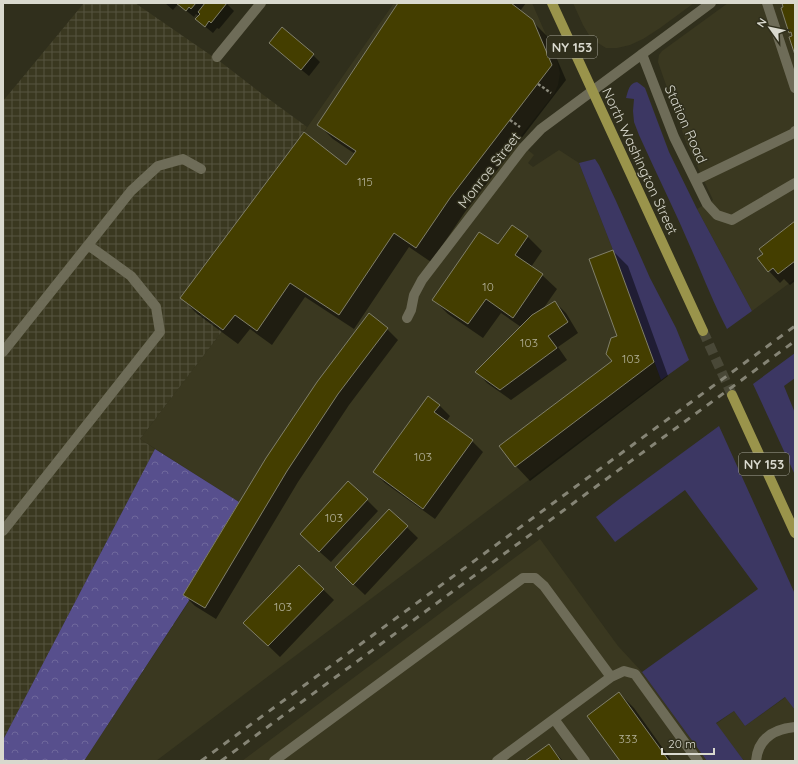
<svg xmlns="http://www.w3.org/2000/svg" width="798" height="764" viewBox="0 0 798 764" font-family="Quicksand,sans-serif">
<defs>
<pattern id="industrial-grid" width="8" height="8" patternUnits="userSpaceOnUse"><rect width="8" height="8" fill="#3a3820"/><path d="M0 4h8M4 0v8" fill="none" stroke="#56543f"/></pattern>
<pattern id="forest-crowns" width="20" height="18" patternUnits="userSpaceOnUse"><rect width="20" height="18" fill="#574f8d"/><path d="M2 6a3 3 0 1 1 6 0M12 15a3 3 0 1 1 6 0" fill="none" stroke="#6f689c"/></pattern>
</defs>
<rect width="100%" height="100%" fill="#302f1c"/>
<path fill="#3a3820" d="M394 3H532L557 60 560 73 558 85 554 94 517 141 534 155 528 163 533 167 559 150 579 163 613 250 661 380 156 761H84L190 600 183 595 239 502 140 439 223 330 180 298 304 132Z
M573 3H694L660 28 643 39 630 45 617 48H606L598 43 589 35 583 25Z
M728 3H795V279L752 311 697 209 713 200 686 142 658 62 659 55 662 51Z
M540 539 618 646 642 672 707 761H242Z
M786 697 795 710V761H744L716 724 734 711 745 726Z"/>
<path fill="url(#industrial-grid)" d="M84 3H135L222 63 262 94 307 127 181 298 223 330 140 439 155 449 3 740V101Z"/>
<path fill="#3c3763" d="M637 82 640 84 645 88 669 152 697 209 752 311 727 329C714 304 704 279 693 253 676 213 657 175 639 135L634 122 633 111 634 99 626 98C628 91 629 83 637 82Z
M595 159 599 165 616 201 650 278 676 328 689 360 661 380 613 250 579 163Z
M795 353V378L784 386 795 413V475L753 384Z
M719 426 795 594V710L785 697 745 726 734 711 716 723 744 761H707L642 672 758 589 685 490 615 542 596 517 622 497Z"/>
<path fill="url(#forest-crowns)" d="M155 449 239 502 183 595 190 599 84 761H3V740Z"/>
<path fill="#0007" d="M165 3H226L234 11 219 29 217 28 213 33 196 19 199 16 196 14 194 17 178 4 173 10Z
M399 3H526L520 11 532 21 547 36 566 80 465 212 431 262 409 247 354 329 305 297 272 345 250 329 238 344 196 313 182 298 346 166 355 154 333 139 318 124Z
M270 43 313 55 320 62 309 76 277 50Z
M795 223V281L790 285 784 279 780 283 769 271 759 258 764 254Z
M527 236 542 251 531 267 542 275 557 289 543 309 555 302 566 313 578 333 558 347 567 360 511 400 487 383 477 372 521 327 501 313 483 338 448 314 434 300 498 246Z
M613 251 628 266 668 376 530 481 516 466 613 361 619 337Z
M387 329 398 340 349 405 298 482 216 619 195 606 184 595Z
M439 405 450 416 446 422 472 441 483 452 435 519 385 483 374 472Z
M367 500 378 511 331 562 312 545Z
M389 510 418 538 365 595 347 578Z
M299 566 334 600 280 657 256 634Z
M619 693 634 708 672 761H621Z
M549 745 563 761H527Z"/>
<path fill="#443e00" stroke="#807f6a" d="M176 3H196L191 9 189 7 186 11Z
M205 3H227L211 23 209 21 205 27 195 19 200 14 198 12Z
M398 3H511L533 20 552 65 450 198 416 248 394 233 339 315 290 283 257 331 235 315 223 330 180 298 304 132 346 165 356 151 317 125Z
M782 3H795V55L789 37 792 36 791 32 789 33 781 8 783 7Z
M282 27 314 54 301 70 269 43Z
M795 221V261L778 274 773 268 768 272 757 258 763 254 759 249Z
M512 225 528 236 515 255 543 274 513 318 486 299 468 324 432 300 479 232 498 244Z
M613 250 654 362 515 467 499 446 612 361 606 354 611 338 617 336 589 259Z
M555 301 568 322 548 336 557 348 500 390 475 372 532 315Z
M369 313 388 328 338 394 287 471 205 608 183 595 266 458 317 382Z
M428 396 440 405 434 412 473 440 423 509 373 472Z
M348 481 368 499 319 552 300 534Z
M389 509 408 526 353 585 335 567Z
M299 565 324 589 268 646 243 623Z
M619 692 669 761H620L587 716Z
M549 744 561 761H525Z"/>
<g fill="none" stroke-linecap="round" stroke-linejoin="round">
<path stroke="#494837" stroke-width="10" stroke-dasharray="10 5" stroke-linecap="butt" d="M703 331 732 395"/>
<path stroke="#8a897b" stroke-width="2.5" stroke-dasharray="3 2" stroke-linecap="butt" d="M538 84 551 93
M510 120 520 127"/>
<path stroke="#6e6c58" stroke-width="10" d="M767 3 795 88
M642 54 674 137 707 204 717 215 732 220 795 183
M217 57 261 3
M696 180 794 133 795 131
M407 318 411 310 414 295 422 280 523 148 541 129 711 3
M3 352 131 191 158 166 183 159 201 169
M3 531 160 332 156 307 131 276 88 245
M554 719 611 677 624 671 635 674 698 761
M274 761 523 578H535L544 586 611 677
M497 761 554 719 585 761
M756 761C758 738 774 729 795 727"/>
<path stroke="#9a944b" stroke-width="10" d="M552 3 703 331
M732 395 795 533"/>
<path stroke="#858475" stroke-width="3" stroke-dasharray="7 7" stroke-linecap="butt" d="M201 761 795 326
M221 761 795 341"/>
</g>
<g text-anchor="middle" dominant-baseline="central" stroke-width="3" stroke-linejoin="round" paint-order="stroke">
<g font-size="12" fill="#b4b29a">
<text x="365" y="181">115</text>
<text x="488" y="286">10</text>
<text x="529" y="342">103</text>
<text x="631" y="358">103</text>
<text x="423" y="456">103</text>
<text x="334" y="517">103</text>
<text x="283" y="606">103</text>
<text x="628" y="738">333</text>
</g>
<g fill="#302f1c" stroke="#a6a699" stroke-width="1">
<rect x="547" y="36" width="50" height="22" rx="3"/>
<rect x="739" y="453" width="50" height="22" rx="3"/>
</g>
<g font-size="13" font-weight="bold" fill="#d9d9ce">
<text x="572" y="47">NY 153</text>
<text x="764" y="464">NY 153</text>
</g>
<g font-size="14" fill="#d9d9ce" stroke="#302f1c">
<text transform="translate(686 124) rotate(66)">Station Road</text>
<text transform="translate(640 161) rotate(65)">North Washington Street</text>
<text transform="translate(489 170) rotate(-52)">Monroe Street</text>
</g>
</g>
<rect width="798" height="764" fill="none" stroke="#d9d9ce" stroke-width="8"/>
<g transform="translate(770 28) rotate(303)" stroke="#302f1c" stroke-width="3" paint-order="stroke">
<path d="M0-3L7 15L0 10L-7 15Z" fill="#d9d9ce"/>
<text y="-6" font-size="11" font-weight="bold" text-anchor="middle" fill="#d9d9ce">N</text>
</g>
<path d="M662 748v6h52v-6" fill="none" stroke="#d9d9ce" stroke-width="2"/>
<text x="668" y="748" font-size="12" fill="#d9d9ce" stroke="#302f1c" stroke-width="3" paint-order="stroke">20 m</text>
</svg>
